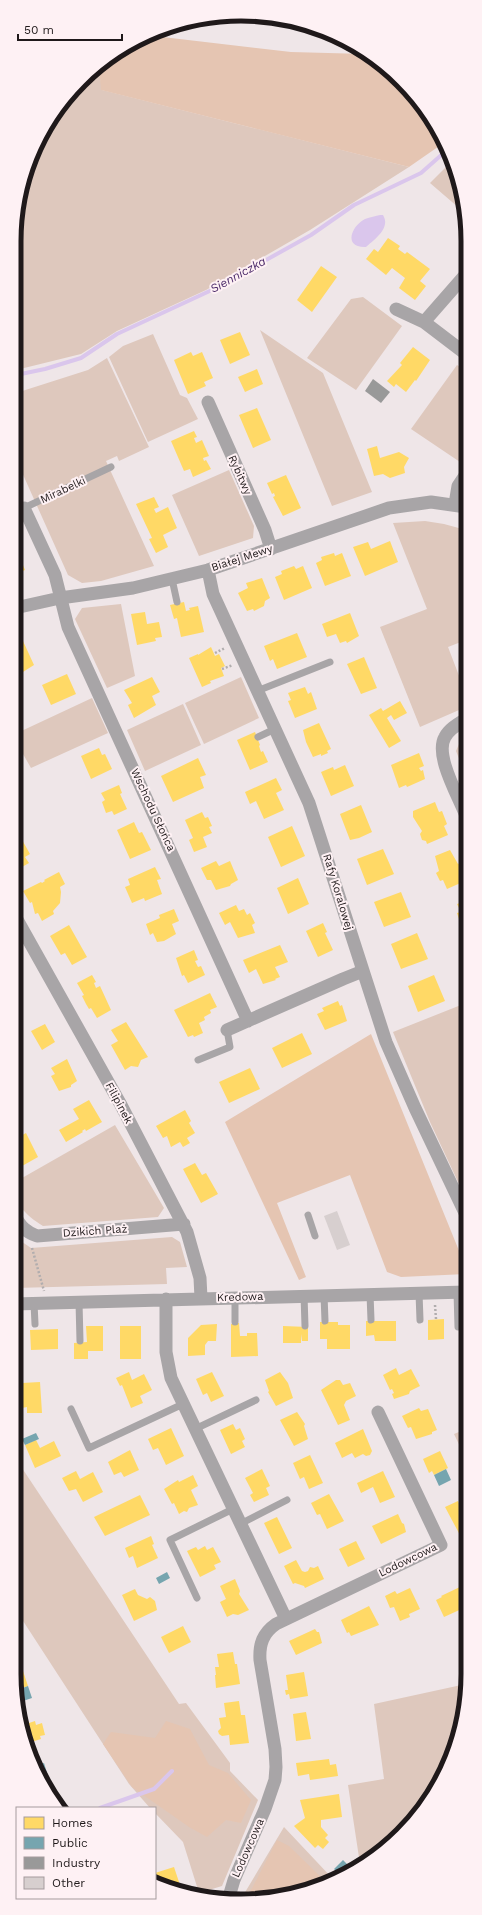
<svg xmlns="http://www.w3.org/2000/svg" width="482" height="1915" viewBox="0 0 482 1915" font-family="'Work Sans',sans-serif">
<rect width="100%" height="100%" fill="#efe6e8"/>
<path fill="#dec8bd" d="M99 66 102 90 409 167 310 230 206 290 117 331 81 354 16 370V211L45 127Z
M451 162 466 212V214L430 183Z
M363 297 402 326 356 390 307 358 351 299Z
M260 330 323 373 372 492 332 506Z
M153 334 180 395 187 398 198 419 148 442 109 357 123 346Z
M107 358 149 447 119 461 117 456 106 461 154 566 101 581 82 583 68 575 16 459V393L88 370Z
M457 365 466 371V455L460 462 411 429Z
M229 470 254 526 253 538 199 556 172 495Z
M425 521 444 524 466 530V640L448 647 466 694V707L420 727 380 627 427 609 393 523Z
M121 604 135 676 107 688 75 619 82 608Z
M241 677 259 718 204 744 185 703Z
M92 698 108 733 31 768 15 740V734Z
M183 704 201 745 145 771 127 730Z
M466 735V776L456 751 462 737Z
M466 1003V1199L430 1122 393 1032Z
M115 1125 164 1208 158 1217 43 1226C24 1214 15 1205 15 1182Z
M15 1237 31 1248 172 1237 180 1242 187 1267 166 1268 167 1284 15 1288Z
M466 1429V1459L454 1434Z
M14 1456 179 1704 186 1703 230 1763V1771L258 1800 222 1886 199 1893 183 1842 155 1813V1808H150L129 1784 14 1607Z
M466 1684V1704L438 1787 379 1854 360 1864 348 1785 384 1779 374 1704Z
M284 1827 332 1878 300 1893 241 1899Z"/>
<path fill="#e5c5b2" d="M154 36 291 52 365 54 402 81 445 142 409 167 101 90 99 66 103 61Z
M371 1034 466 1268V1274L401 1277 387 1272 350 1175 277 1203 306 1277 299 1280 225 1122Z
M166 1721 190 1729 209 1765 228 1773 251 1800 241 1823 226 1820 207 1837 189 1827 132 1787 103 1744 111 1732 155 1738Z
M277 1840 289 1846 325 1881 300 1893 247 1898Z"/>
<path fill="#dac6ec" d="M380 215H383C391 228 375 239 366 247 343 248 351 226 365 219 370 217 376 216 380 215Z"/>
<path fill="#ffd966" d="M388 238 400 246 398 249 405 254 407 252 430 269 420 281 426 286 415 300 399 288 405 278 392 268 386 275 366 259 374 249 378 252Z
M321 266 337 277 312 312 297 300Z
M240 332 250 355 230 364 220 340Z
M413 347 430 360 416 381 415 380 406 392 396 384 394 387 387 381 402 365 400 363Z
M191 352 193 356 202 352 213 378 204 382 206 386 188 394 174 360Z
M257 369 263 384 245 392 238 377Z
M257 408 271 440 253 448 239 415Z
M194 431 197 437 194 438 196 443 202 440 209 456 203 458 204 461 206 460 211 469 193 477 190 469 184 471 171 441Z
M377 446 380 458 399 452 409 458 404 467 405 473 390 478 383 474 374 476 367 449Z
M286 475 301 508 283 516 273 497 275 496 274 493 272 494 267 483Z
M154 497 159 507 154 509 156 513 168 507 177 528 163 535 168 547 156 553 149 539 152 538 136 504Z
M390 541 398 562 365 576 353 547 368 542 371 549Z
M16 548 25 570 15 574Z
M334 553 335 556 342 553 351 576 325 586 316 563 322 560 321 557Z
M294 566 296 569 303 566 312 588 284 600 275 577 282 574 281 571Z
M262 578 270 598 265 601 264 606 254 611 253 609 247 611 238 593 248 588 246 583Z
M184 602 186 611 190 610 189 608 198 606 204 632 181 637 177 618 174 619 170 605Z
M145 612 147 624 159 622 162 637 155 638 156 641 137 645 131 614Z
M350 613 359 636 347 643 346 641 340 643 336 634 327 637 322 624Z
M297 633 307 657 277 669 273 659 270 661 264 646Z
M23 641 34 665 15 677V645Z
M211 647 215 656 219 654 225 666 221 668 224 676 210 681 211 683 202 687 189 658 198 654V655Z
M364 657 377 688 361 694 347 664Z
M67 674 76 694 51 705 42 685Z
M152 677 160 692 152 696 156 705 134 718 128 705 132 703 124 690Z
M305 687 308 694 311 692 317 709 295 718 288 701 291 700 288 693Z
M400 701 407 713 394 720 391 715 387 718 401 741 389 748 369 715 381 708 383 711Z
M319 723 331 749 327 751 328 753 321 756V754L313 757 306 742 303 730Z
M255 732 260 745 259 746 261 752 263 751 268 762 250 770 237 740Z
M99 748 102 755 105 754 112 769 91 779 81 756Z
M419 753 424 766 419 768 421 771 423 770 425 779 407 787 406 785 399 788 391 765Z
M198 758 206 775 200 777 204 788 173 802 161 776Z
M345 765 354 786 331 796 321 772 333 767 334 770Z
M276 778 282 790 276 793 284 810 264 819 256 801 250 804 245 792Z
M119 785 122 793 120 794 127 809 114 815 112 811 106 813 102 802 105 800 101 793Z
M435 802 439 812 442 811 447 824 444 826 448 835 427 844 426 841 422 840 420 834 422 831 413 817V811Z
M361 805 372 832 359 838 350 840 340 814Z
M202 812 205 818 208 817 212 826 209 827 212 833 203 837 207 847 194 852 189 840 193 838 185 820Z
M134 822 139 833 142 832 151 850 130 859 117 830Z
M292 826 305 856 281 867 268 837Z
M21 838 30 854 25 857 29 863 15 871V841Z
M383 849 394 874 367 885 357 859Z
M450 850 458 864 464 861 466 870 461 872 465 881 447 889 443 880 440 881 436 873 439 871 435 856Z
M216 861 219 866 230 861 238 880 231 884 230 886 216 890 211 880H207L201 868Z
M155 867 161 879 157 880 162 894 145 901 144 898 132 903 125 887 130 885 128 879Z
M59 872 65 884 60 887 61 892 60 903 53 911 54 914 42 921 38 913 35 914 32 902 30 903 23 891 41 882 42 883 45 881 44 880Z
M298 878 309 904 288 914 277 888Z
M401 892 411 917 384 927 374 902Z
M466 901V925L464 921 460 922 457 913 461 912 457 904Z
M236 905 239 911 244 909 247 915 250 913 255 923 252 925 255 933 238 938 230 922 225 925 219 913Z
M174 909 179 921 172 924 176 934 164 941 157 942 153 933 150 935 146 924 160 918 159 915Z
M323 923 327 932 325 933 333 950 318 957 306 931Z
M69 925 87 957 72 965 65 953 61 955 50 936Z
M417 933 428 959 401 969 391 944Z
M280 945 288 962 275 967 280 977 275 979 276 980 263 984 256 969 249 973 243 960Z
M194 950 198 960 195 961 198 967 201 966 205 975 188 983 184 975 182 976 176 958Z
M92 975 96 982 94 983 96 988 100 986 111 1010 97 1018 91 1008 89 1009 86 1004 82 996 84 995 77 983Z
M434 975 445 1001 418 1012 408 986Z
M210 993 217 1007 210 1010 211 1013 204 1017 205 1020 199 1023 203 1033 194 1037 193 1035 188 1037 174 1010Z
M338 1001 340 1006 342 1005 347 1021 325 1030 317 1014 324 1011 322 1008Z
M126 1022 148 1057 141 1060 138 1067 131 1066 125 1070 111 1045 118 1041 111 1030Z
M45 1024 55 1042 42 1050 31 1031Z
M302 1033 312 1054 282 1068 272 1048Z
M67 1059 77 1081 71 1085V1087L59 1091 51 1076 55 1074 51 1068Z
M250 1068 260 1089 229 1103 219 1082Z
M89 1100 102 1122 86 1131 85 1129 82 1131 83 1132 66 1142 59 1130 79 1119 73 1109Z
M185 1110 191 1121 189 1123 195 1133 187 1138 190 1143 183 1147 180 1142 171 1147 167 1136 163 1138 156 1126Z
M26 1133 38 1157 15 1170V1139Z
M195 1163 202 1175 206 1173 218 1194 201 1203 183 1169Z
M444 1319V1339L428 1340V1320Z
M366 1321H396V1341H375L374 1335 366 1336Z
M320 1322H338V1325H350V1349H327V1339H320Z
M239 1323 240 1336H247V1333H257L258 1356 231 1357V1324Z
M217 1324 216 1341H208L205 1345V1355L188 1356V1338L201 1325Z
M86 1326H103V1351H88V1359H74V1343L87 1342Z
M120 1326H141V1359H120Z
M283 1326 308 1327V1341H302L301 1334V1343H283Z
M466 1328V1358H461L460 1329Z
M58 1329V1349L31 1350 30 1330Z
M396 1368 399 1375 411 1369 420 1386 410 1391 409 1394 394 1399 392 1394 394 1393 392 1389 390 1390 383 1375Z
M129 1372 132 1380 144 1374 152 1390 140 1396 143 1403 131 1408 122 1385 120 1386 116 1378Z
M212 1372 224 1396 211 1402 207 1393 203 1395 196 1379Z
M280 1372 288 1383 293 1398 276 1406 268 1392 269 1391 265 1380Z
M336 1380H340L343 1385 350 1383 356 1396 346 1401 344 1405 350 1420 338 1425 321 1390Z
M40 1382 42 1413H27V1407L22 1408V1383Z
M419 1408 421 1411 428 1409 437 1430 432 1432V1434L416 1439 411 1427 408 1428 402 1416Z
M297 1412 305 1424 304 1426 308 1439 294 1446 280 1420Z
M233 1424 236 1430 240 1428 245 1439 242 1441 245 1447 231 1454 220 1430Z
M171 1428 184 1456 166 1465 158 1448 153 1450 148 1439Z
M363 1429 372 1451 370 1455 366 1456 363 1454 355 1458 352 1453 342 1458 335 1443Z
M36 1440 40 1448 54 1441 61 1456 35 1468 25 1445Z
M130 1450 139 1470 124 1477 121 1472 114 1475 108 1462Z
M440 1451 448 1468 434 1475 432 1471 429 1473 423 1459Z
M310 1455 323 1483 309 1489 304 1477 300 1479 293 1463Z
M262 1469 270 1486 266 1488 269 1495 254 1502 250 1495 253 1493 245 1478Z
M76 1471 80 1479 93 1472 103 1492 83 1502 76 1489 69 1491 62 1478Z
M383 1471 395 1497 380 1503 373 1487 361 1493 357 1483Z
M193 1475 198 1486 191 1490 198 1505 189 1508 187 1512 184 1511 179 1514 174 1503 172 1504 164 1489 178 1480 179 1482Z
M329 1494 344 1521 327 1529 320 1514 317 1515 311 1503Z
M140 1495 150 1515 105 1536 94 1517Z
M458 1501 462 1510 466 1508V1538L461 1537 445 1507Z
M398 1514 402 1523 404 1524 406 1532 381 1544 372 1526Z
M277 1517 292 1548 279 1554 264 1523Z
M151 1536 154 1544 152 1545 158 1558 137 1568 133 1556 129 1558 125 1548Z
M356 1541 365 1559 348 1567 339 1549Z
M205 1546 207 1550 213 1547 221 1562 214 1565 216 1569 200 1577 187 1551 196 1547 198 1550Z
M296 1560 302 1571 305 1572 308 1571 310 1567 314 1568 318 1566 324 1579 305 1588 304 1586 295 1583 293 1584 284 1566Z
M235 1579 240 1591 239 1594 249 1610 238 1615 233 1614 227 1617 220 1602 226 1599 220 1586Z
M462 1586 466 1592V1607L444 1617 436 1600 442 1597 441 1596Z
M410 1588 420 1609 409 1614 410 1617 400 1621 394 1607 390 1608 385 1596 395 1591 397 1594Z
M135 1589 138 1595 147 1599 150 1597 155 1601 157 1610 134 1621 122 1595Z
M369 1606 379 1625 351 1636 349 1632 347 1633 341 1620Z
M183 1626 191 1642 169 1653 161 1637Z
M315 1629 317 1632H319L322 1643 296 1655 289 1641Z
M233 1652 235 1664H237L240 1684 216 1688 215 1675H216L215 1667H219L217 1654Z
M21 1665 28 1686 17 1690 14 1667Z
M304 1672 308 1696 290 1699 289 1694 286 1695 285 1690H288L286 1675Z
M239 1701 241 1715H245L249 1743 230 1745 229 1735 222 1736 219 1734 218 1731 221 1728 219 1718 226 1717 224 1703Z
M306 1712 311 1739 296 1741 293 1714Z
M27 1718 29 1723 35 1721 36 1725 42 1723 45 1735 40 1736 41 1739 28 1743 23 1720Z
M329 1759 330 1765 336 1764 338 1776 310 1780 309 1774 298 1776 296 1763Z
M48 1776 54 1794H52L42 1778Z
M339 1794 342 1817 321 1820V1827L328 1835 325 1838 329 1842 323 1849 318 1845 315 1848 294 1826 305 1818 300 1800Z
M174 1867 181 1888 159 1882 155 1873Z"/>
<path fill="#76a5af" d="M36 1433 39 1439 25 1445 22 1439Z
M446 1469 451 1480 439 1486 434 1475Z
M167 1572 170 1578 159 1584 156 1578Z
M28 1686 32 1698 20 1702 17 1690Z
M44 1763 48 1776 42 1778 35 1766Z
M343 1860 348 1865 344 1869 345 1871 339 1874 334 1869Z"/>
<path fill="#999" d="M373 379 390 392 381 403 365 391Z"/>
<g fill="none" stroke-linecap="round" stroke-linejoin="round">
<path stroke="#dac6ec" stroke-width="4" d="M16 375 45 369 81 358 117 334 214 289 311 235 354 205 421 173 447 150
M100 1808 154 1789 172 1771"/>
</g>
<path fill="#d7cfcf" d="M337 1211 350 1245 337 1250 324 1216Z"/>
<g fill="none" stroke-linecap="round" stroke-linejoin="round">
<path stroke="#b1adae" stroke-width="2.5" stroke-dasharray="2 2" stroke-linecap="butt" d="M215 653 225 648
M222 669 233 665
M32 1248 44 1291
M435 1305 436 1319"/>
<path stroke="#a8a5a7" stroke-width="7" d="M24 508 111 467
M172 579 177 602
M257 691 330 662
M258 737 275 729
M198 1060 230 1047 227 1030
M308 1215 315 1236
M457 1292 458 1327
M419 1293 420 1320
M370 1294 371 1320
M304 1295 305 1326
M324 1295 325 1321
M235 1297V1322
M79 1302 80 1341
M34 1303 35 1324
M71 1409 89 1448 183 1404
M195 1429 256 1400
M240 1524 287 1500
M197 1598 170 1540 233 1509"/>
<path stroke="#a8a5a7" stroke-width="13" d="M396 309 424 322
M466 354 424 322 466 274
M208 402 265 530 271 549
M455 504 458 486 466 474
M16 512 24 508 55 575 68 627 248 1021
M208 570 213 594 309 803 386 1042 415 1108 466 1215
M15 608 60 598 133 588 208 570 389 508 431 502 466 507
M466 816C459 797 434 755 445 737 449 729 458 724 466 719
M15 916 121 1105 187 1232 200 1278 201 1298
M227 1030 343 979 363 971
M15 1216C21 1227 26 1232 37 1236L184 1224
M166 1299V1352L171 1378 286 1619
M14 1304 466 1292
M228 1900 234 1880 265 1809 275 1780 276 1767 275 1749 260 1660C259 1644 263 1633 276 1624L441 1545 378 1412"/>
</g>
<g text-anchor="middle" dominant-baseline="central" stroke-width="4" stroke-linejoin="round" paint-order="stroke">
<g font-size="11" fill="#1f191a" stroke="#fef1f4">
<text transform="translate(240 475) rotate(66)">Rybitwy</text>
<text transform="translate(63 490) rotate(-25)">Mirabelki</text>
<text transform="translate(242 558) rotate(-18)">Białej Mewy</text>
<text transform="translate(153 810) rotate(65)">Wschodu Słońca</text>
<text transform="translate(338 892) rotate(73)">Rafy Koralowej</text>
<text transform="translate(119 1103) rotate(62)">Filipinek</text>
<text transform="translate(95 1231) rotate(-4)">Dzikich Plaż</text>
<text transform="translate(240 1297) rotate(-2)">Kredowa</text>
<text transform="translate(408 1560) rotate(-26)">Lodowcowa</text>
<text transform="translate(248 1848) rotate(-66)">Lodowcowa</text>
</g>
<g font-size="12" font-style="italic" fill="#4c2b6a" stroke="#fef1f4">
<text transform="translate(238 275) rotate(-29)">Sienniczka</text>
</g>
</g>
<path d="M0 0H482V1915H0ZM241 21H241A220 220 0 0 1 461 241V1674A220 220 0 0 1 241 1894H241A220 220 0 0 1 21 1674V241A220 220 0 0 1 241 21Z" fill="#fef1f4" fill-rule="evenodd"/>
<path fill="none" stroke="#1f191a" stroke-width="5" d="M241 21H241A220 220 0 0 1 461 241V1674A220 220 0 0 1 241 1894H241A220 220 0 0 1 21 1674V241A220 220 0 0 1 241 21Z"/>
<rect x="16" y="1807" width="140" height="92" fill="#fef1f4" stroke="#a59b9d"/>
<rect x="24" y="1817" width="20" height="12" fill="#ffd966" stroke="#a59b9d"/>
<text x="52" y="1827" font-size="12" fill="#1f191a">Homes</text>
<rect x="24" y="1837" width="20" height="12" fill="#76a5af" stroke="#a59b9d"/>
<text x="52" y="1847" font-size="12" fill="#1f191a">Public</text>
<rect x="24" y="1857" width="20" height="12" fill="#999999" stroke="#a59b9d"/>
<text x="52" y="1867" font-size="12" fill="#1f191a">Industry</text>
<rect x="24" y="1877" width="20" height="12" fill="#d7cfcf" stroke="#a59b9d"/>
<text x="52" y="1887" font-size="12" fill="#1f191a">Other</text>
<path d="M18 34v6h104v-6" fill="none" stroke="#1f191a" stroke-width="2"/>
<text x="24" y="34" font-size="12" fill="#1f191a" stroke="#fef1f4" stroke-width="3" paint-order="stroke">50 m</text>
</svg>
